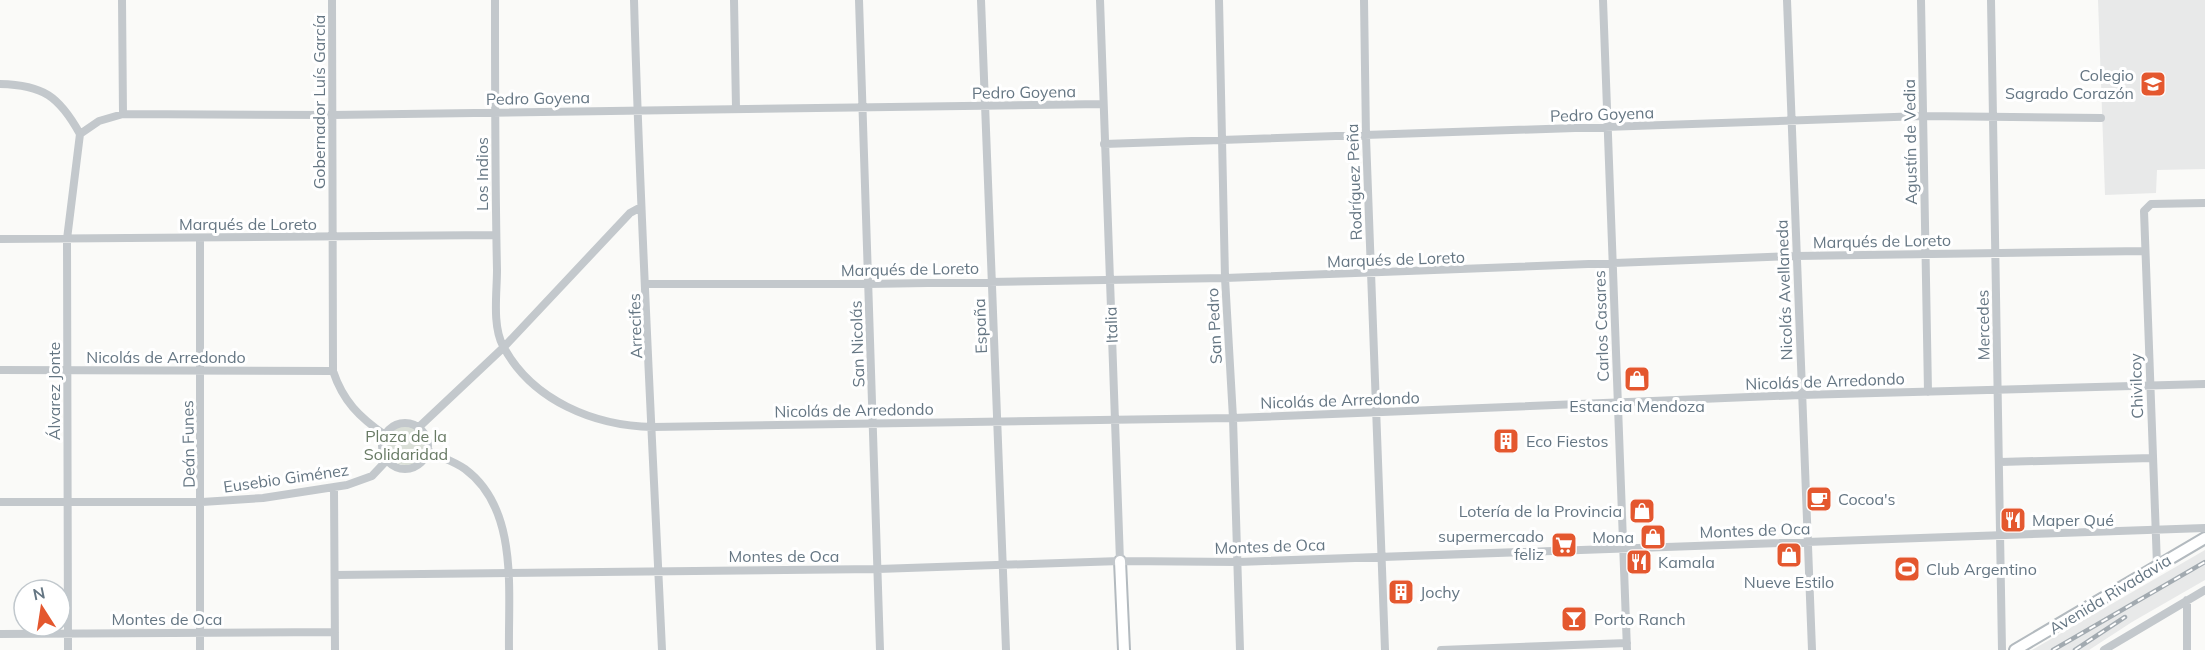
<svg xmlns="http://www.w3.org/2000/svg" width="2205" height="650" viewBox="0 0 2205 650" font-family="Mulish,sans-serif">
<rect width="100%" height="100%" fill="#fafaf8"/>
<path fill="#e8e9e9" d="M2098 0H2205V169L2157 170 2156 193 2105 195Z
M2205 550V580L2132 622 2089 650H2032Z"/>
<path fill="#dadfd7" d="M386 445a20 20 0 1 1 40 0a20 20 0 1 1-40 0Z"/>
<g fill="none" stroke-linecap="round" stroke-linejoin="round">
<g stroke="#b3babf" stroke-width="14">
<path id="secondary" d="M1120 561 1124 650
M2015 650 2205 538"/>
</g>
<path stroke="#c3c8cc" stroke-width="8" d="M122 0 123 114
M332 0 333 371C343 401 359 417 385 435
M495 0C495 90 495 180 497 270 497 293 492 325 503 346 532 401 595 426 653 427L1233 418 1801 395 2205 384
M634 0C640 217 652 433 662 650
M734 0 736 108
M859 0 880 650
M981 0 1006 650
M1100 0 1120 561
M1219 0 1225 278 1233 418 1240 650
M1364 0 1366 137 1385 650
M1603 0 1627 650
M1787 0 1812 650
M1921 0 1928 392
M1991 0 2002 650
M0 84C43 85 59 96 80 134
M80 134 99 121 123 114 332 115 1103 104
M1104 144 1923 116 2101 118
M200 238V650
M0 239 496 235
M647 284H868L1225 278 1796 256 2145 251
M0 370 333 371
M382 446a23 23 0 1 1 46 0a23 23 0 1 1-46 0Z
M419 427 504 347 630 213 641 207
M428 451C440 457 454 461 465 469 519 509 508 591 509 650
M2000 462 2152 458
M334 488 335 650
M0 502H202L263 498 347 485 372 476 387 460
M2157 565 2144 211 2151 204 2205 203
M335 575 878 569 1120 561 1238 562 2205 528
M0 634 335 632
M68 650 67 239 80 134
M1441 650 1627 643
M2104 650 2205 590
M2187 650V600"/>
<use href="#secondary" stroke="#fff" stroke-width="10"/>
<g stroke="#a2aab0" stroke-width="4.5">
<path id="rail" d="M2053 650 2205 562
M2075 650 2125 617"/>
</g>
<use href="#rail" stroke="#fff" stroke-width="2" stroke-dasharray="7" stroke-linecap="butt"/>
</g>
<defs>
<g id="school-square" transform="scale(1.35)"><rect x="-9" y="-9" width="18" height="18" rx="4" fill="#e4572e" stroke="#fff"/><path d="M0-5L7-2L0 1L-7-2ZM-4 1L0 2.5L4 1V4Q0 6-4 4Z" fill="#fff"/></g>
<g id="shop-square" transform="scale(1.35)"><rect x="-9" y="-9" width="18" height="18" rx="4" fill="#e4572e" stroke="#fff"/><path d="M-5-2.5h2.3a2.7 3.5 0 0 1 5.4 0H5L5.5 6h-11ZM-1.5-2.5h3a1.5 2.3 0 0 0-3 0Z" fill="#fff"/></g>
<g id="building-square" transform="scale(1.35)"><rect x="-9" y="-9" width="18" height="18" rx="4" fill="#e4572e" stroke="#fff"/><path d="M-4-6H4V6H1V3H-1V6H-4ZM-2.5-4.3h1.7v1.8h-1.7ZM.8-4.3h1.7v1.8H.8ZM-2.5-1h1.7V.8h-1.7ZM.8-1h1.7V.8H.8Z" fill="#fff"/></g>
<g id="cafe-square" transform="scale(1.35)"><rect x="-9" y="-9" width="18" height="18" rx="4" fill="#e4572e" stroke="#fff"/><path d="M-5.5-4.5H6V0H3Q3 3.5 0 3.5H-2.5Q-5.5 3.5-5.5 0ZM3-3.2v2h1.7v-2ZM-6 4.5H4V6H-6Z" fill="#fff"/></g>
<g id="restaurant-square" transform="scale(1.35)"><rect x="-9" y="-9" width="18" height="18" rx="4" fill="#e4572e" stroke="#fff"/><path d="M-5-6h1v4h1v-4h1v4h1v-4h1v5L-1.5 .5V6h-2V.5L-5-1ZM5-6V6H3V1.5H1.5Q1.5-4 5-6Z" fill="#fff"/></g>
<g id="supermarket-square" transform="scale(1.35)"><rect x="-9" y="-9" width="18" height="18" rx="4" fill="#e4572e" stroke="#fff"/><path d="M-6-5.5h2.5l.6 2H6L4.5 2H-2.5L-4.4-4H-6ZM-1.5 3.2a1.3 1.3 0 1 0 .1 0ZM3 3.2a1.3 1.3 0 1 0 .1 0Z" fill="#fff"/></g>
<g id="stadium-square" transform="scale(1.35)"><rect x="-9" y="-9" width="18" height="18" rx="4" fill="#e4572e" stroke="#fff"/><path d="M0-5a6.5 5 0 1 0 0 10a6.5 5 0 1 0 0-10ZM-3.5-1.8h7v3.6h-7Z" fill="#fff"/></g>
<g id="bar-square" transform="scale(1.35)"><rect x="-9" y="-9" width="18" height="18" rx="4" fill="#e4572e" stroke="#fff"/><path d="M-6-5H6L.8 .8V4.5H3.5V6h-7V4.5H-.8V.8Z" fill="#fff"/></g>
</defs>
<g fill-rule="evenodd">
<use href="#school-square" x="2153" y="84"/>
<use href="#shop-square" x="1637" y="379"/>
<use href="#building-square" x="1506" y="441"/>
<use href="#cafe-square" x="1819" y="499"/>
<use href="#shop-square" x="1642" y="511"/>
<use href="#restaurant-square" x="2013" y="520"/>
<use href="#shop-square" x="1653" y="537"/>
<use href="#supermarket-square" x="1564" y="545"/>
<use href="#shop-square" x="1789" y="555"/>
<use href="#restaurant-square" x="1639" y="562"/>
<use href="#stadium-square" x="1907" y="569"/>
<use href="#building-square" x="1401" y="592"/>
<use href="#bar-square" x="1574" y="619"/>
</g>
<g text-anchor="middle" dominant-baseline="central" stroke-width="6" stroke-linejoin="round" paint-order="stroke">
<g font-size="16" fill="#657683" stroke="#fff" text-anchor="start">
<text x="2134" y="75" text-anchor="end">Colegio<tspan x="2134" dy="18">Sagrado Corazón</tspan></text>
<text x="1637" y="406" text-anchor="middle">Estancia Mendoza</text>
<text x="1526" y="441">Eco Fiestos</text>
<text x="1838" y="499">Cocoa's</text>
<text x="1622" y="511" text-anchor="end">Lotería de la Provincia</text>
<text x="2032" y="520">Maper Qué</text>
<text x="1544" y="536" text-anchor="end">supermercado<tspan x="1544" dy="18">feliz</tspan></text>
<text x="1634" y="537" text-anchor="end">Mona</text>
<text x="1658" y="562">Kamala</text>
<text x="1926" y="569">Club Argentino</text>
<text x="1789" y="582" text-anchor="middle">Nueve Estilo</text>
<text x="1420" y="592">Jochy</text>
<text x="1594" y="619">Porto Ranch</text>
</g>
<g font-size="16" fill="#657683" stroke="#fff">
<text transform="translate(1024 92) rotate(-1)">Pedro Goyena</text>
<text transform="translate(538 98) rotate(-1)">Pedro Goyena</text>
<text transform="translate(319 102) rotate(-90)">Gobernador Luís García</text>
<text transform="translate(1602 114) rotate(-2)">Pedro Goyena</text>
<text transform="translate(1910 142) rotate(-91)">Agustín de Vedia</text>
<text transform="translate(482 174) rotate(-90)">Los Indios</text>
<text transform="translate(1354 182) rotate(-92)">Rodríguez Peña</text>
<text x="248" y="224">Marqués de Loreto</text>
<text transform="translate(1882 241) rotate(-1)">Marqués de Loreto</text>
<text transform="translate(1396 259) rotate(-2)">Marqués de Loreto</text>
<text transform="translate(910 269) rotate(-1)">Marqués de Loreto</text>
<text transform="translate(1784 290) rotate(-92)">Nicolás Avellaneda</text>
<text transform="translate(1111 325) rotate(-92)">Italia</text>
<text transform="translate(1983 325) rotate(-91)">Mercedes</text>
<text transform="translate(635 326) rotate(-92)">Arrecifes</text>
<text transform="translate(980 326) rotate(-92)">España</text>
<text transform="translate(1214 326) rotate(-93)">San Pedro</text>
<text transform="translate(1601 326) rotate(-92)">Carlos Casares</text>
<text transform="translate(857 344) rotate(-92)">San Nicolás</text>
<text x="166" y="357">Nicolás de Arredondo</text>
<text transform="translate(1825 381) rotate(-2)">Nicolás de Arredondo</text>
<text transform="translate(2136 386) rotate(-92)">Chivilcoy</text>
<text transform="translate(54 391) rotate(-90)">Álvarez Jonte</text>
<text transform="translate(1340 400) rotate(-2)">Nicolás de Arredondo</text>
<text transform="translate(854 410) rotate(-1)">Nicolás de Arredondo</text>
<text transform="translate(188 444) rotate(-91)">Deán Funes</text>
<text transform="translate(286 478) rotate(-8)">Eusebio Giménez</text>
<text transform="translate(1755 530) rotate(-2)">Montes de Oca</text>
<text transform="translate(1270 546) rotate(-2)">Montes de Oca</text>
<text x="784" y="556">Montes de Oca</text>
<text transform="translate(2110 594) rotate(-31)">Avenida Rivadavia</text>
<text x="167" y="619">Montes de Oca</text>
</g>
<g font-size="16" fill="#687a64" stroke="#fff">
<text x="406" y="436">Plaza de la<tspan x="406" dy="18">Solidaridad</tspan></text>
</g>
</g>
<g transform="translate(42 608) rotate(348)"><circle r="28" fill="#ffffff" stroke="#c1c8cd" stroke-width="1.5"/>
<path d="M0-4.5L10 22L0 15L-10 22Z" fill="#e4572e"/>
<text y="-9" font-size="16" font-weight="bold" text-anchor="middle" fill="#657683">N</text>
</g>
</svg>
